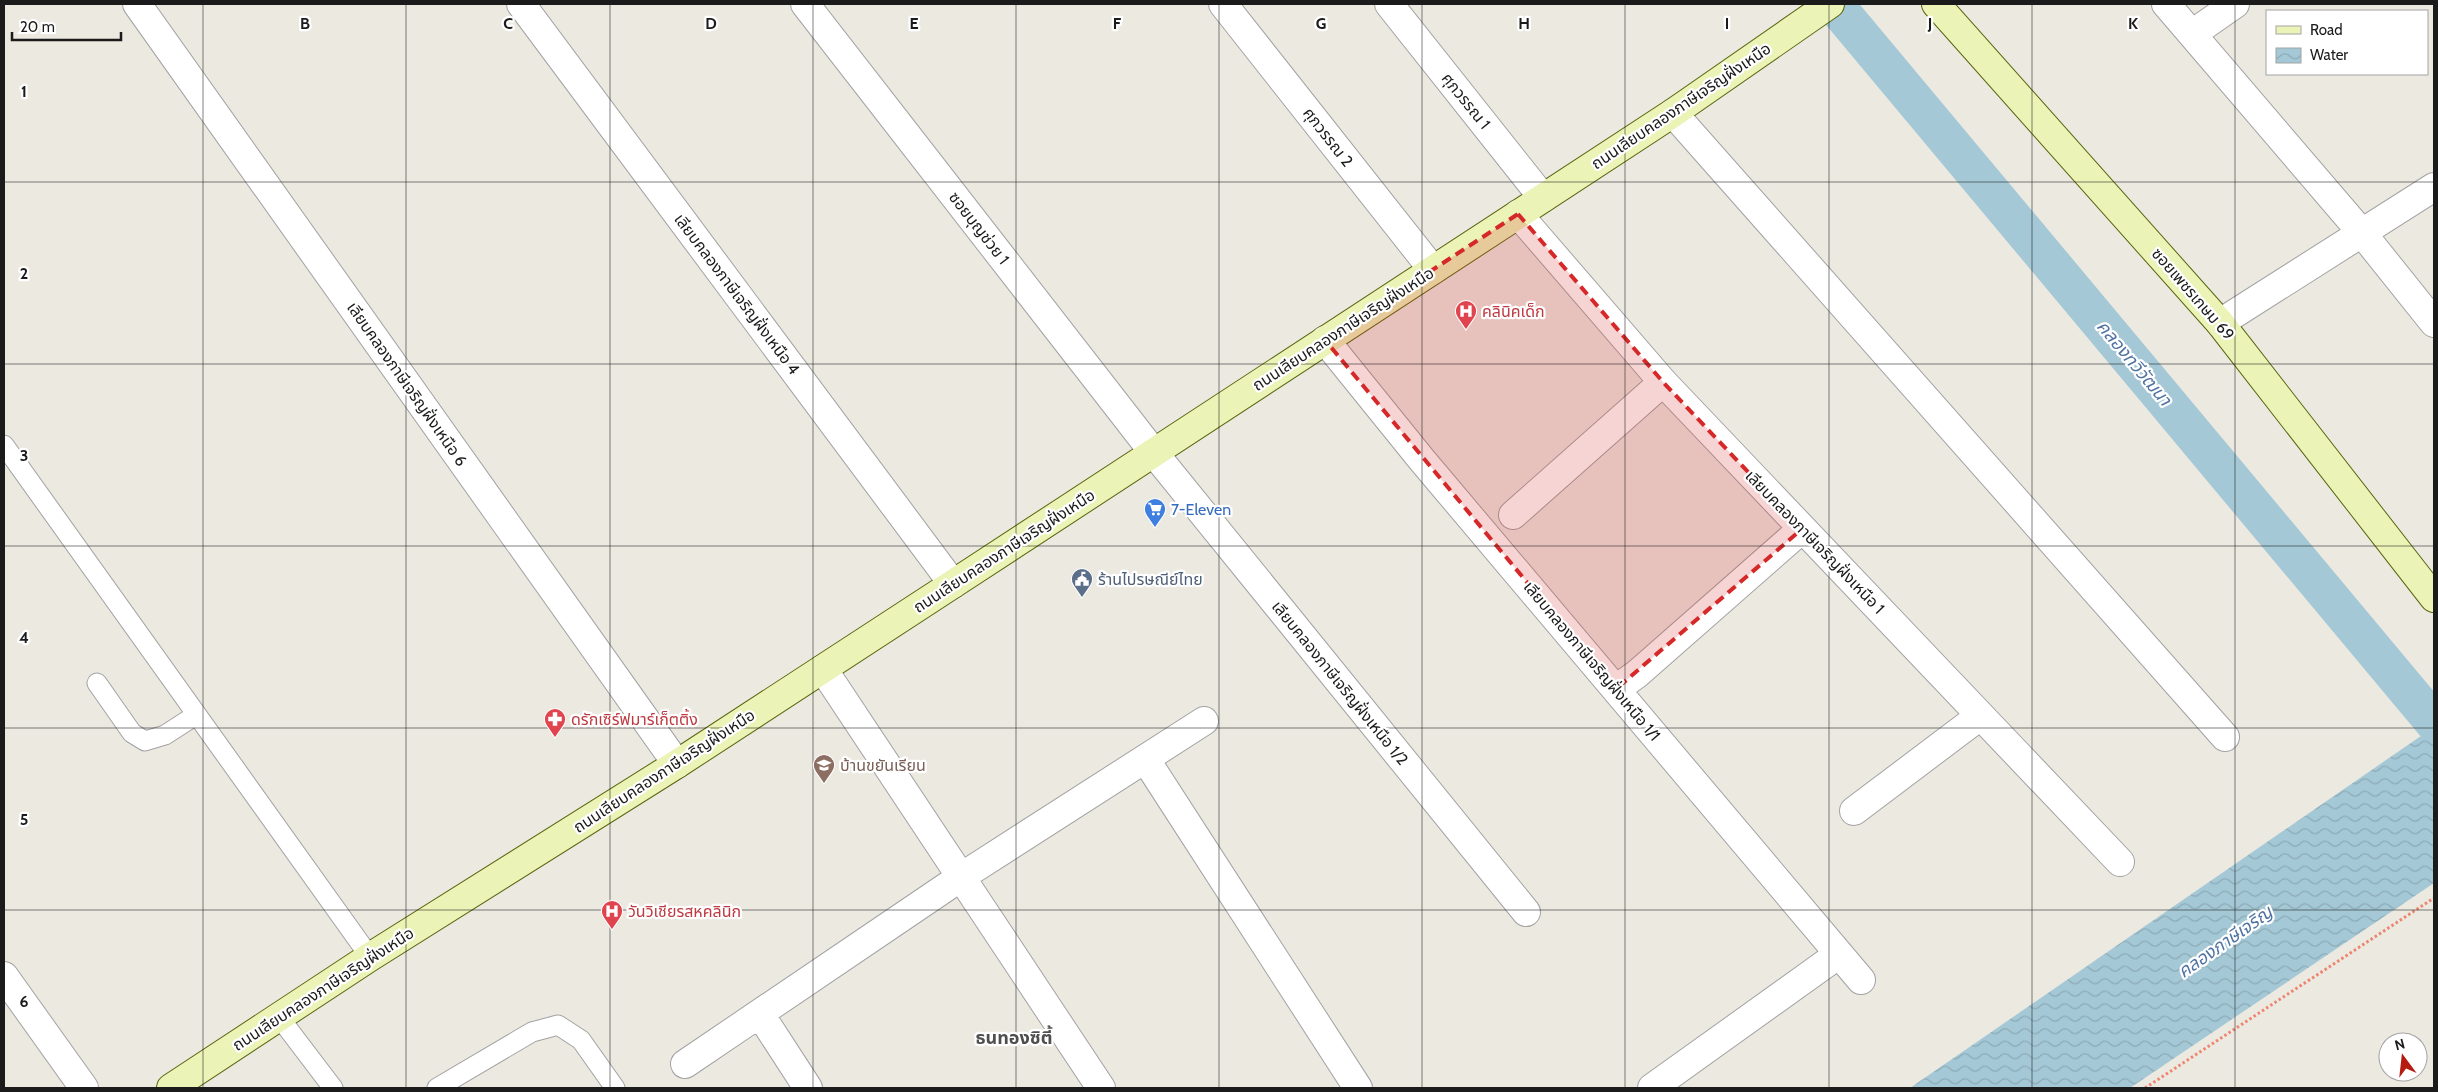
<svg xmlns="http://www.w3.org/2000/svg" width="2438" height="1092" viewBox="0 0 2438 1092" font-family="Cabin,'Noto Sans Thai',sans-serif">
<defs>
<pattern id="water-waves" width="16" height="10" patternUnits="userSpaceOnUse" patternTransform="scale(1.25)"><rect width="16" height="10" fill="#a4c8d6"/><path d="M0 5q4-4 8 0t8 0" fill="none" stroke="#8dabb7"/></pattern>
</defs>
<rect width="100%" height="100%" fill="#ece9e1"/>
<path fill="url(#water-waves)" d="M2434 727V883L2130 1088H1910Z"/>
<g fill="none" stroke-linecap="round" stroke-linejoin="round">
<path stroke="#a4c8d6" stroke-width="39" d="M1834 4 2434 722"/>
<g stroke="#a2a2a2" stroke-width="21">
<path id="service" d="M4 445 370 957
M97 683 132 733 145 741 165 735 196 715
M279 1017 333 1088
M437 1088 532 1032 558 1025 581 1040 615 1088"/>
</g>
<g stroke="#a2a2a2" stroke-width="30">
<path id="minor" d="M137 4 677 764
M521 4 953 584
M805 4 1154 453 1526 912
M1223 4 1433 270
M1389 4 1543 198
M2166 4 2362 233 2434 323
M2192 34 2235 4
M1673 113 2225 737
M1518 214 1663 382 2120 862
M2220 323 2434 187
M1325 340 1422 460 1861 980
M1513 515 1663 382
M823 669 1101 1088
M1616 689 1637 674 1802 529
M1146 760 1358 1088
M1854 811 1980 716
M4 976 84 1088
M760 1014 808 1088
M685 1064 961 877 1204 721
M1652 1088 1839 954"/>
</g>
<g stroke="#57660d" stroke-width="30">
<path id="secondary" d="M1936 4 2220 323 2434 598
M171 1088 370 957 677 764 953 584 1673 113 1830 4"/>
</g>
<path stroke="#ee8570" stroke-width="3" stroke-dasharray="2.5 2.5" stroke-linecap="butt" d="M2145 1088 2434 898"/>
<use href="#service" stroke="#fff" stroke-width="19"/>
<use href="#minor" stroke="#fff" stroke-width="28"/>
<use href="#secondary" stroke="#ecf3b7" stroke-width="28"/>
</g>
<path fill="#d62828" fill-opacity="0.2" stroke="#d62828" stroke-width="4" stroke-dasharray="10 6" stroke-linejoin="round" d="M1518 214 1663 382 1802 529 1616 689 1325 340Z"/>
<path fill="none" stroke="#1b1b1b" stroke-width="1" stroke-opacity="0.55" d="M203 4V1088M406 4V1088M610 4V1088M813 4V1088M1016 4V1088M1219 4V1088M1422 4V1088M1625 4V1088M1829 4V1088M2032 4V1088M2235 4V1088M4 182H2434M4 364H2434M4 546H2434M4 728H2434M4 910H2434"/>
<defs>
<g id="hospital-pin" transform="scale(1.125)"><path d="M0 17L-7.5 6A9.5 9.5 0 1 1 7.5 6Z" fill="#e0444e" stroke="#fff"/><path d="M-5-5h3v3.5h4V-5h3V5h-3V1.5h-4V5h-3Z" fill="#fff"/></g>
<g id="supermarket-pin" transform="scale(1.125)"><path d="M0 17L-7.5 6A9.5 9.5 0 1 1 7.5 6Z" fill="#3f7fe0" stroke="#fff"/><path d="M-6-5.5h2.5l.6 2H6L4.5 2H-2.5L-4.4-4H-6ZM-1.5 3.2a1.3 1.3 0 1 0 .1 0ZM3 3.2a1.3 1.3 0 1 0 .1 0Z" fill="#fff"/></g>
<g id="civic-pin" transform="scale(1.125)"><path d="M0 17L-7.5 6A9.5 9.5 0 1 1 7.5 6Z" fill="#5c6f8a" stroke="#fff"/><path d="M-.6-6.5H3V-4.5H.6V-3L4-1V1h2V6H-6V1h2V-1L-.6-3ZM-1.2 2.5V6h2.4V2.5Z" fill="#fff"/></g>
<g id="pharmacy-pin" transform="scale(1.125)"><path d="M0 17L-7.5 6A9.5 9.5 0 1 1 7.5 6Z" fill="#e0444e" stroke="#fff"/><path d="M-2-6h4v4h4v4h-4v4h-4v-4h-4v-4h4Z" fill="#fff"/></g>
<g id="school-pin" transform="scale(1.125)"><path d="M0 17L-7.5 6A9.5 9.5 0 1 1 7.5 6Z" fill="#8d6e63" stroke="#fff"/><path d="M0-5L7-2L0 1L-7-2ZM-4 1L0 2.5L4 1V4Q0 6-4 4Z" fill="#fff"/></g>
</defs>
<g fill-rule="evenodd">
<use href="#hospital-pin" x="1466" y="311"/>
<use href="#supermarket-pin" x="1155" y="509"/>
<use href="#civic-pin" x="1082" y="579"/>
<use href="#pharmacy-pin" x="555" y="719"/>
<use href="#school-pin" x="824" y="765"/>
<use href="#hospital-pin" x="612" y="911"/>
</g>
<g text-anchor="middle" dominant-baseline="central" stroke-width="4.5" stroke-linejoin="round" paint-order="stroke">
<g font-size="16" fill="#1b1b1b" stroke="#fff">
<text transform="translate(1466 101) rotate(51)">ศุภวรรณ 1</text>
<text transform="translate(1681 106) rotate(-34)">ถนนเลียบคลองภาษีเจริญฝั่งเหนือ</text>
<text transform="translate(1328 137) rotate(52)">ศุภวรรณ 2</text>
<text transform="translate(979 228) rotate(52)">ซอยบุญช่วย 1</text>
<text transform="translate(737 294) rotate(53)">เลียบคลองภาษีเจริญฝั่งเหนือ 4</text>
<text transform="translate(2193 294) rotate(49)">ซอยเพชรเกษม 69</text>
<text transform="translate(1343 329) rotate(-33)">ถนนเลียบคลองภาษีเจริญฝั่งเหนือ</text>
<text transform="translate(407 384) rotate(55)">เลียบคลองภาษีเจริญฝั่งเหนือ 6</text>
<text transform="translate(1815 542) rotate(46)">เลียบคลองภาษีเจริญฝั่งเหนือ 1</text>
<text transform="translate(1004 551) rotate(-33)">ถนนเลียบคลองภาษีเจริญฝั่งเหนือ</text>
<text transform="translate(1592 661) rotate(50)">เลียบคลองภาษีเจริญฝั่งเหนือ 1/1</text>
<text transform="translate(1340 683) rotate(51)">เลียบคลองภาษีเจริญฝั่งเหนือ 1/2</text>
<text transform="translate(664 771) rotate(-33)">ถนนเลียบคลองภาษีเจริญฝั่งเหนือ</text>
<text transform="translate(323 989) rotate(-33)">ถนนเลียบคลองภาษีเจริญฝั่งเหนือ</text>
</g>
<g font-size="16" fill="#be3a42" stroke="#fff" text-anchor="start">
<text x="1482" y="311">คลินิคเด็ก</text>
<text x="571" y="719">ดรักเซิร์ฟมาร์เก็ตติ้ง</text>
<text x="628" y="911">วันวิเชียรสหคลินิก</text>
</g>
<g font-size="16" fill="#366cbe" stroke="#fff" text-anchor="start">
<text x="1171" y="509">7-Eleven</text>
</g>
<g font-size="16" fill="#4e5e75" stroke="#fff" text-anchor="start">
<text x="1098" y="579">ร้านไปรษณีย์ไทย</text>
</g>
<g font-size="16" fill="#785e54" stroke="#fff" text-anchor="start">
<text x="840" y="765">บ้านขยันเรียน</text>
</g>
<g font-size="18" font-style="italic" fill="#5073a1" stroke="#fff">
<text transform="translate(2134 363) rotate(50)">คลองทวีวัฒนา</text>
<text transform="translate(2225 942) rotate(-35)">คลองภาษีเจริญ</text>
</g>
<g font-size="18" font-weight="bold" fill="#4e4e4e" stroke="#fff">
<text x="1014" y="1038">ธนทองซิตี้</text>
</g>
</g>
<g font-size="16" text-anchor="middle" font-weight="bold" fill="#1b1b1b" stroke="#fff" stroke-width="4.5" stroke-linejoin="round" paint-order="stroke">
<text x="305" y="29">B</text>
<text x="508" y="29">C</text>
<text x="711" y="29">D</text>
<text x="914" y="29">E</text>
<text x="1117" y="29">F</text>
<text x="1321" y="29">G</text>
<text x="1524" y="29">H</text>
<text x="1727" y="29">I</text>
<text x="1930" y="29">J</text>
<text x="2133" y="29">K</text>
<text x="24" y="97">1</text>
<text x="24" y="279">2</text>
<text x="24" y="461">3</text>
<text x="24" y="643">4</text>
<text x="24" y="825">5</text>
<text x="24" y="1007">6</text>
</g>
<rect width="2438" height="1092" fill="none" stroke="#1b1b1b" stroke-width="10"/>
<rect x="2266" y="10" width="162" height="65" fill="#ffffff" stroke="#a4a4a4"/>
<rect x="2276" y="26" width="25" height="8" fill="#ecf3b7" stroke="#a4a4a4"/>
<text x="2310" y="35" font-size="15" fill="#1b1b1b">Road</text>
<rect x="2276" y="48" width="25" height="15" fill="url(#water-waves)" stroke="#a4a4a4"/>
<text x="2310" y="60" font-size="15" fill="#1b1b1b">Water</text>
<g transform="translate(2403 1057) rotate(345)"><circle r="24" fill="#ffffff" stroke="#a4a4a4"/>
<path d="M0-4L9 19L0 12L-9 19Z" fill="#b61b10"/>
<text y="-8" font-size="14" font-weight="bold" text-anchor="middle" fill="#1b1b1b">N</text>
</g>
<path d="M12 32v8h109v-8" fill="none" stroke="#1b1b1b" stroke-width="2.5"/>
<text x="20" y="32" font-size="15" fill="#1b1b1b" stroke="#ffffff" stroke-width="4" paint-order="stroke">20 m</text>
</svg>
